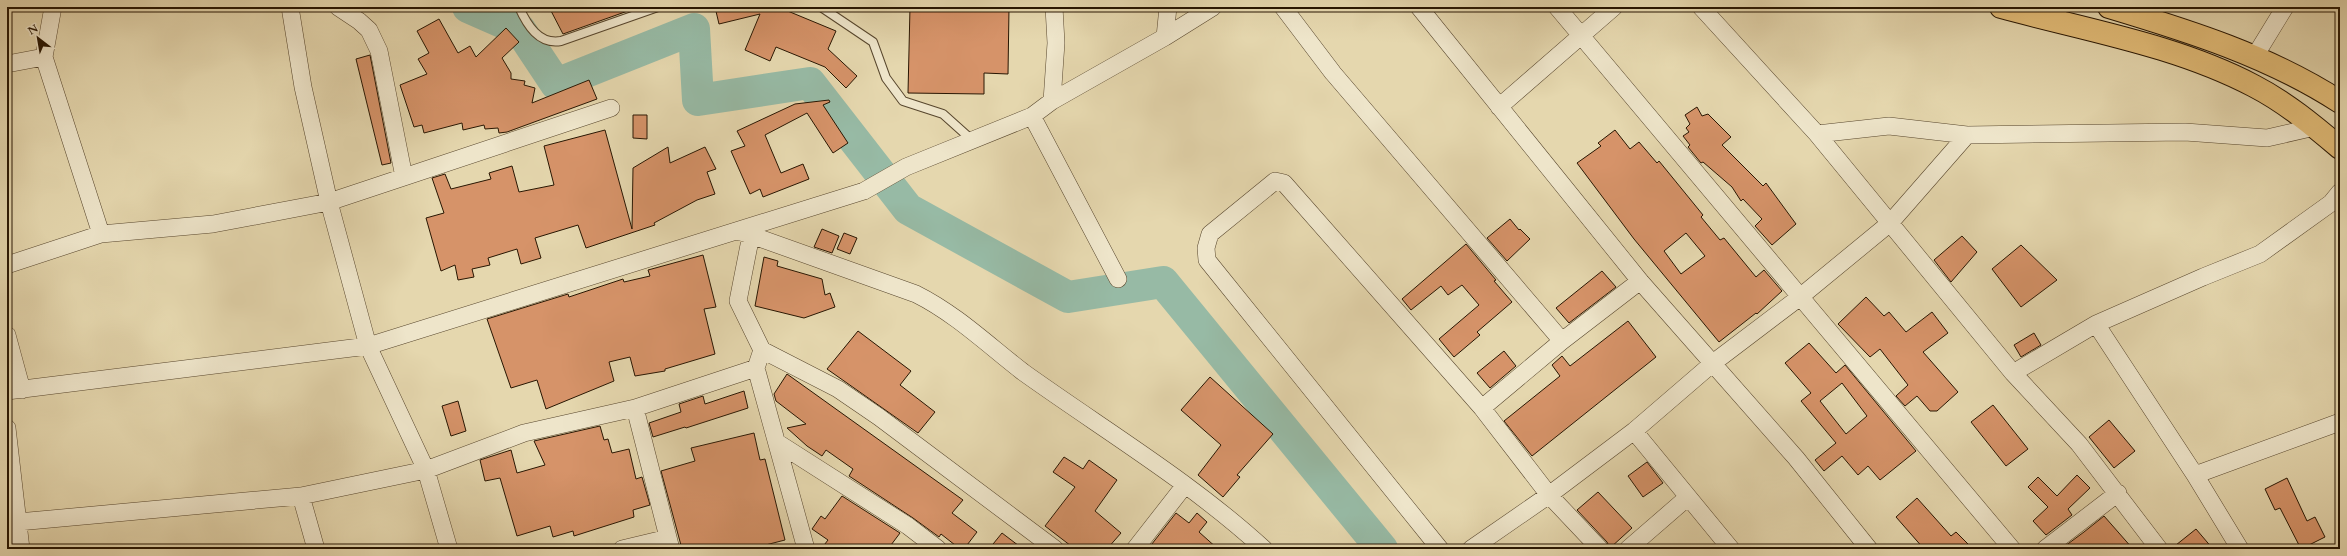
<svg xmlns="http://www.w3.org/2000/svg" width="2347" height="556" viewBox="0 0 2347 556" font-family="Cardo,serif">
<rect width="100%" height="100%" fill="#e5d7ae"/>
<filter id="stains"><feTurbulence type="fractalNoise" baseFrequency=".005" numOctaves="4"/><feColorMatrix values="0 0 0 0 .2 0 0 0 0 .09 0 0 0 0 .02 0 0 0 .5 -.17"/></filter>
<radialGradient id="worn" r=".72"><stop offset=".6" stop-color="#630" stop-opacity="0"/><stop offset="1" stop-color="#630" stop-opacity=".3"/></radialGradient>
<g fill="none" stroke-linecap="round" stroke-linejoin="round">
<path stroke="#97baa5" stroke-width="32" d="M468 7 520 30 556 84 694 29 698 100 810 83 908 209 1068 297 1163 282 1382 549"/>
</g>
<path fill="#d69369" stroke="#281602" fill-rule="evenodd" d="M549 7H639L563 34Z
M715 7H778L836 31 828 49 857 76 846 88 825 67 776 47 770 61 745 50 760 14 719 24Z
M910 7 1009 8 1008 74 984 73V94L908 93Z
M439 19 458 53 470 46 476 57 506 28 519 42 502 58 511 73V79L525 81 524 85 535 88 532 103 589 80 597 99 507 132 499 133 498 128 485 129 484 125 463 130 462 123 424 133 422 125 414 127 400 85 427 74 418 59 429 53 417 31Z
M370 55 391 163 382 165 356 59Z
M829 100 830 102 823 105 848 143 833 153 807 113 765 135 781 173 803 164 809 179 763 197 760 189 750 194 731 151 745 146 737 131 795 104Z
M1697 107 1702 116 1708 114 1731 137 1722 145 1763 186 1766 183 1796 224 1772 245 1755 226 1762 219 1743 199 1741 201 1732 187 1703 162 1701 163 1688 147 1690 145 1683 136 1689 132 1686 128 1690 124 1685 115Z
M633 115H647V139L633 138Z
M605 130 632 229 633 168 668 147 670 163 705 147 716 169 707 172 715 194 697 200 654 223 655 225 586 248 578 225 535 238 541 258 521 264 517 249 488 258 490 265 472 269 474 277 458 280 455 265 441 271 426 218 444 213 432 178 445 174 451 189 491 179 489 173 512 166 519 192 554 185 544 146Z
M1615 130 1630 149 1639 142 1657 163 1659 161 1703 215 1701 217 1720 240 1724 238 1756 277 1764 270 1782 291 1757 314 1756 313 1719 342 1634 239 1577 163 1601 146 1598 143ZM1686 233 1705 256 1681 274 1664 251Z
M1510 219 1519 230 1520 229 1530 239 1507 261 1487 238Z
M822 229 839 236 832 253 814 247Z
M844 233 857 238 850 254 837 249Z
M1962 236 1977 252 1951 282 1934 260Z
M1466 244 1496 280 1494 281 1512 302 1477 332 1480 335 1454 357 1439 339 1479 305 1462 285 1448 295 1441 286 1411 310 1402 299Z
M2021 245 2057 280 2021 307 1992 269Z
M703 255 716 307 704 309 715 354 665 369V371L635 376 630 357 609 362 614 381 546 409 537 380 511 388 487 319 568 294 569 297 623 279 624 282 650 276 648 270Z
M764 257 778 261 777 266 822 279 825 295 830 293 835 307 804 318 755 306Z
M1602 271 1616 287 1569 323 1556 308Z
M1866 297 1884 316 1889 312 1906 332 1932 312 1948 333 1923 352 1958 392 1937 411H1930L1917 396 1905 406 1896 396 1908 385 1880 349 1870 357 1838 324Z
M1628 321 1656 357 1532 456 1504 421 1560 376 1552 365 1562 356 1570 366Z
M858 331 911 371 900 385 935 412 918 433 827 369Z
M2034 333 2041 345 2021 357 2014 345Z
M1809 343 1836 373 1845 365 1916 451 1880 480 1868 466 1858 475 1842 456 1824 471 1815 460 1836 443 1801 401 1811 393 1785 363ZM1842 383 1867 416 1846 434 1820 401Z
M1504 351 1516 366 1490 388 1477 373Z
M787 374 963 500 952 513 977 532 964 549H960L941 534 939 537 913 518 849 476 853 469 826 450 822 456 807 446 787 428 806 424 776 401 774 394Z
M1210 377 1273 434 1237 475 1240 477 1223 497 1198 475 1221 445 1181 410Z
M744 391 748 408 686 428 685 427 653 437 649 423 681 412 679 404 703 396 705 404Z
M458 401 466 431 451 436 442 406Z
M1993 405 2028 449 2006 466 1971 422Z
M2109 420 2135 451 2114 468 2089 437Z
M600 426 604 440 608 439 612 453 629 449 636 479 642 477 650 505 633 510 634 517 574 536 573 531 553 537 550 526 517 536 500 478 485 481 480 460 511 450 517 473 545 465 534 441Z
M754 433 760 460 765 459 785 540 750 549H682L661 471 695 461 691 448Z
M1064 457 1083 469 1089 460 1117 480 1095 511 1121 533 1107 549H1075L1045 526 1075 487 1053 472Z
M1647 462 1663 483 1643 497 1628 476Z
M2077 475 2090 488 2068 509 2072 515 2046 535 2033 521 2048 507 2028 487 2038 477 2057 496Z
M2287 478 2307 521 2315 517 2325 537 2301 549 2280 508 2275 510 2265 489Z
M1598 492 1632 528 1610 548 1607 542 1577 510Z
M842 496 900 533 888 549H821L828 540 812 529 821 516 825 519Z
M1917 498 1951 536 1956 532 1973 549H1924L1896 517Z
M1176 513 1189 523 1197 513 1207 522 1199 532 1218 549H1148Z
M2104 516 2133 549H2061L2084 532Z
M2196 529 2213 549H2171Z
M1002 533 1023 549H989Z"/>
<g fill="none" stroke-linecap="round" stroke-linejoin="round">
<g stroke="#57462d" stroke-width="10">
<path id="service" d="M519 7C527 25 539 45 561 41L658 7
M821 7 873 42 886 78 903 101 943 114 972 140"/>
</g>
<g stroke="#57462d" stroke-width="18">
<path id="minor" d="M53 7 44 57 101 234 213 224 329 202 611 108
M290 7 303 87 329 202 368 346 426 470 449 549
M338 7 359 21 369 30 379 51 404 177
M1283 7 1333 73 1562 341 1482 408
M1419 7 1640 281 1796 458 1869 549
M1557 7 2012 549
M1701 7 1817 134 2013 373 2079 444 2159 549
M1165 37 1213 7
M2255 56 2285 7
M7 64 44 57
M1052 101 1056 43 1054 7
M1499 107 1614 7
M1032 116 1118 279
M1817 134 1889 126 1967 135 2185 132 2267 138 2315 127
M741 232 751 235 738 301 762 350 756 368 806 549
M751 235 916 294C956 314 988 345 1023 372 1104 430 1191 482 1264 549
M7 265 101 234
M2096 324 2195 475 2240 549
M7 335 22 390
M1562 341 1640 281
M762 350 838 389 879 417 1055 549
M2013 373 2096 324 2203 277 2260 254 2331 203 2340 192
M7 391 368 346 864 191 906 167 1032 116 1052 101 1165 37 1168 7
M635 408 671 549
M7 428 21 549
M1634 431 1731 549
M778 443 908 526 938 549
M2195 475 2340 422
M301 496 316 549
M7 523 301 496 426 470 524 433 635 408 756 368
M622 549 668 538
M1135 549 1185 485
M1440 549 1207 260 1206 248 1210 234 1275 181 1284 183 1482 408 1549 495 1600 549
M1471 549 1549 495 1634 431 1713 363 1800 297 1890 223 1967 135
M1628 549 1688 497
M2045 549 2118 493"/>
</g>
<g stroke="#281602" stroke-width="24">
<path id="primary" d="M2001 7C2085 30 2176 45 2254 86 2285 102 2313 125 2340 148
M2109 7C2189 31 2269 56 2340 102"/>
</g>
<use href="#service" stroke="#eee5ca" stroke-width="8"/>
<use href="#minor" stroke="#eee5ca" stroke-width="17"/>
<use href="#primary" stroke="#e2bc77" stroke-width="22"/>
</g>
<rect width="2347" height="556" fill="none" stroke="#e5d7ae" stroke-width="24"/>
<rect x="8" y="8" width="2331" height="540" fill="none" stroke="#281602" stroke-width="2"/>
<rect x="12" y="12" width="2323" height="532" fill="none" stroke="#281602"/>
<g transform="translate(38 38) rotate(329)" stroke="#eee5ca" stroke-width="3" paint-order="stroke">
<path d="M0-3L7 15L0 10L-7 15Z" fill="#281602"/>
<text y="-6" font-size="11" font-weight="bold" text-anchor="middle" fill="#281602">N</text>
</g>
<rect width="100%" height="100%" filter="url(#stains)"/>
<rect width="100%" height="100%" fill="url(#worn)"/>
</svg>
